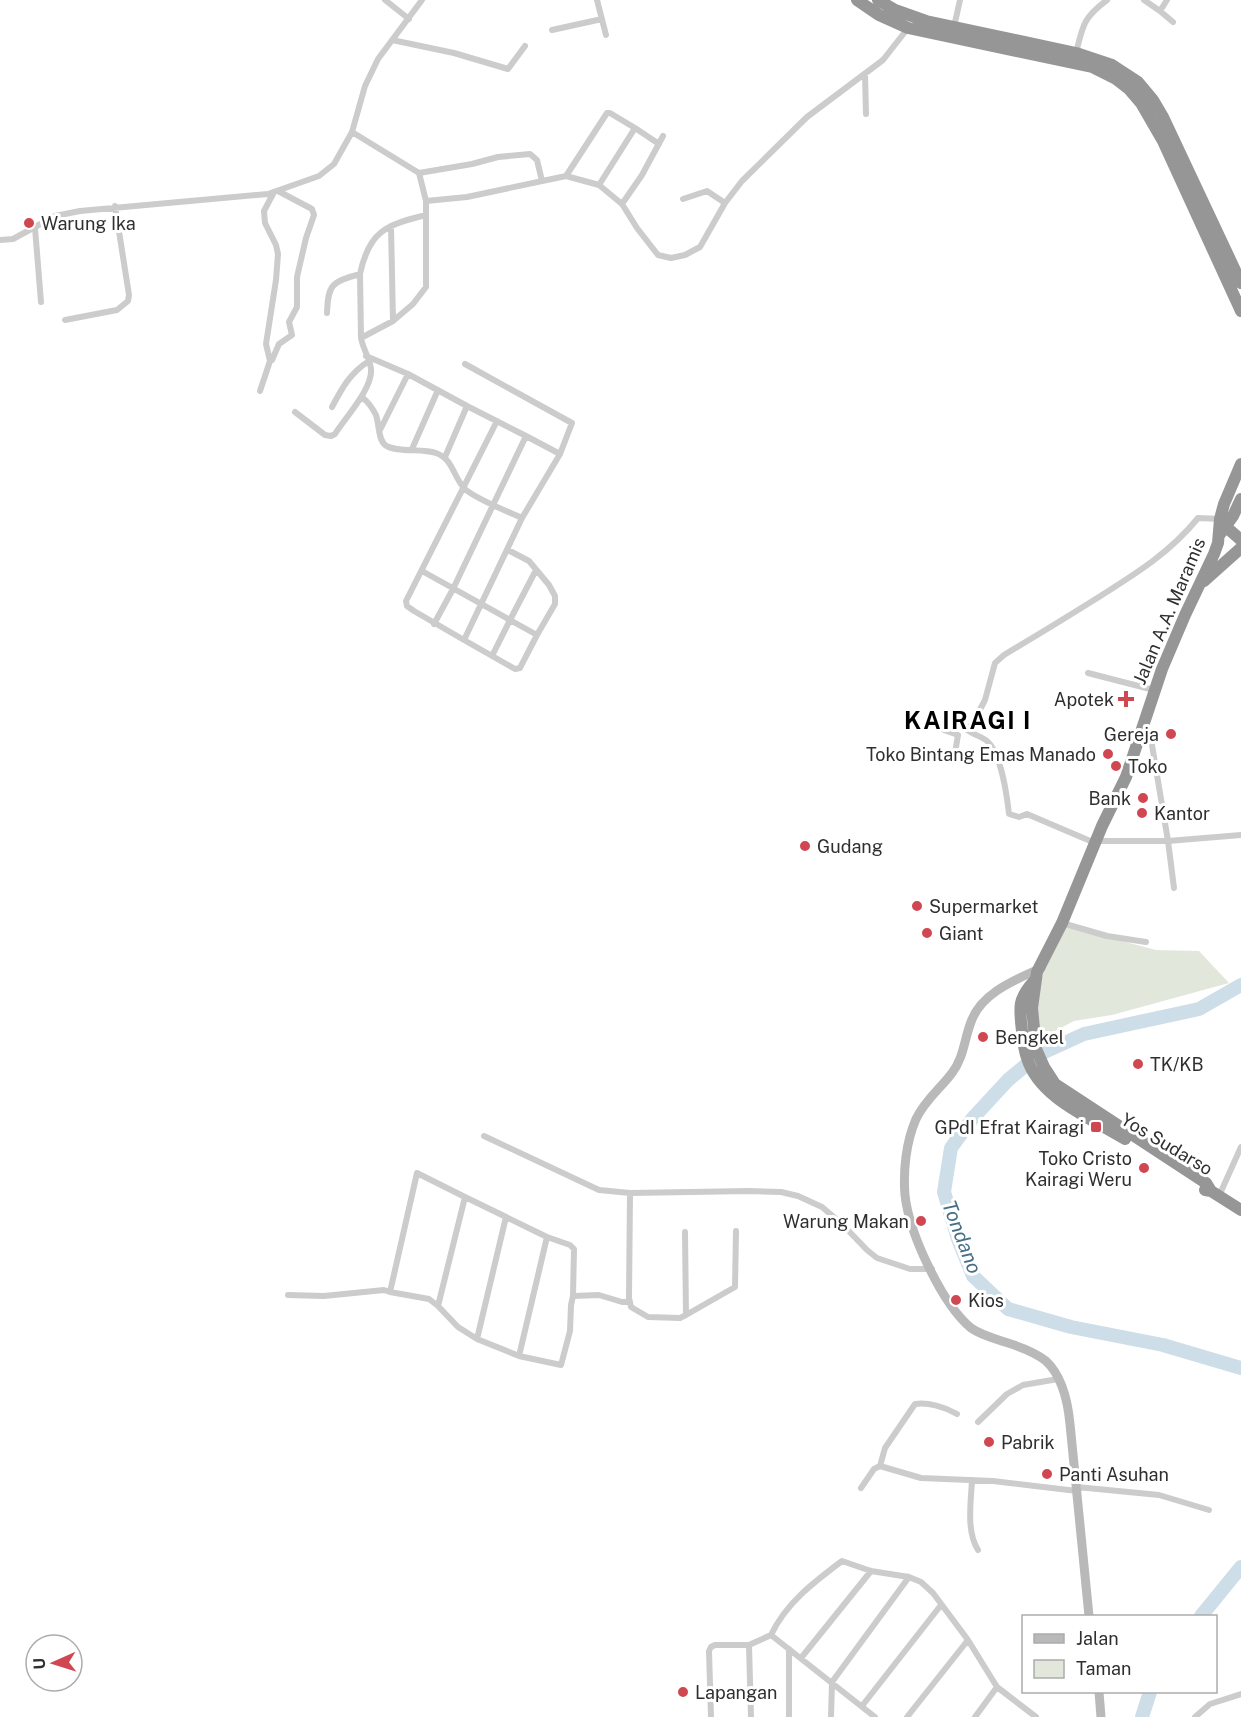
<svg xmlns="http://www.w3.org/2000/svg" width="1241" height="1717" viewBox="0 0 1241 1717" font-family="'Public Sans',sans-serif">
<rect width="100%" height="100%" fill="#fff"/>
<path fill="#e2e7dc" d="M1062 925 1156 950 1199 951 1229 983 1112 1015 1074 1021 1038 1040 1034 998Z"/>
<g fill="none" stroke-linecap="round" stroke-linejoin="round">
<path stroke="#cddee8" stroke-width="14" d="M1241 985 1199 1009 1084 1034 1038 1055 1008 1080 972 1119 951 1148 944 1192 958 1239 973 1276 1008 1309 1071 1327 1163 1345 1241 1368
M1201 1616 1241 1567
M1142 1717 1150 1692"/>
<path stroke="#ccc" stroke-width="6" d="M385 0 409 19
M597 0 606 35
M1144 0 1160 11 1167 0
M1160 11 1173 22
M954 27 960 0
M552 30 602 19
M392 40 454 53 508 69 525 46
M1076 53C1083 25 1083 18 1107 0
M865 74 866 114
M635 128 659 144
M419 173 472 164 498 157 530 154 537 160 542 181
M566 176 607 113H610L635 128 599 185 622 204 642 175 663 136
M683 199 707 191 725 203
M426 201 467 197 566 176 599 185
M622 204 637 228 658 255 671 258 685 255 700 247 725 203 742 181 807 117 883 60 908 28
M391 226 393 321
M35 228 41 302
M0 240 13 239 55 216 80 211 268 194 319 176 334 164 352 132 365 86 378 59 422 0
M360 274C369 231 386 225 426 215
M327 313C328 284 332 282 360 274L361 338
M65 320 117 310 128 301 129 295 115 206
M366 356 408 374 467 406
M272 360 279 344 292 335 289 322 297 307V277L306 238 314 215 312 209 278 191
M465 364 572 423 560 454
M260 391 270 361 266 344 276 280 278 254 276 245 265 223 264 211 274 192
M362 397C368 402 372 407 376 415 379 423 378 439 385 445 396 453 422 448 436 453 453 459 453 476 464 488 473 498 509 512 522 518
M332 407C342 388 350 373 369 361
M295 412 325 435 331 436 335 434C345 418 373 388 371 369 370 359 363 349 361 338L393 321 413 304 426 287V201L419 173 352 132
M380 430 408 374
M412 449 438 390
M445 457 467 406 526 436
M508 550 529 561 549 585 555 596V604L537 635
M422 571 510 620 536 570
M434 624 453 589 526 436 560 454 522 518 464 640 515 669 520 668 522 664 537 635 510 620 492 656
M464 640 414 611 407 606 406 601 497 421
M1088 673 1154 690
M935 720 944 730 958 735 955 753
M1144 725 1152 745 1168 841 1174 888
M1096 841H1168L1241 835
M1095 843 1027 814 1019 817 1009 814C1007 796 1001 753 987 741 981 736 973 735 966 729L972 725 985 700 995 663 1004 655C1034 637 1064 619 1094 600 1132 576 1169 554 1198 518L1221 519
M1062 923 1107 936 1146 942
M484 1136 599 1190 630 1193 749 1191 781 1192 798 1196 822 1207 842 1224 867 1250 877 1258 910 1269H932
M630 1193 629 1298 631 1307 648 1317 680 1318 686 1315 685 1232
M1219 1196 1241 1147
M506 1217 477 1339 519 1356 561 1365 570 1331 571 1305 573 1296 599 1295 622 1302H630
M288 1295 324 1296 384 1290 390 1292
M438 1306 429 1299 390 1292 417 1173 465 1197
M686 1315 735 1287 736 1231
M477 1339 458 1327 438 1306 465 1197 547 1237 570 1245 574 1249 573 1296
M519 1356 547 1237
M978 1422 1007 1394 1023 1385 1058 1379
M880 1466 885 1448 915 1404C928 1402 945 1407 957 1414
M972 1480C971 1502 966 1531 978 1550
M1077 1487 1159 1495 1209 1510
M861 1488 874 1469 880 1466 921 1478 993 1481 1077 1491
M771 1635C786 1603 814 1582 842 1561L871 1571 909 1577 921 1582 933 1593 968 1640 997 1687 1036 1717
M749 1645 751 1717
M789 1649V1717
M801 1658 871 1571
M862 1706 941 1605
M711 1717 709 1651 711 1647 715 1645H749L771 1635 875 1717
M831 1717 832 1682 909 1577
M907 1717 968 1640
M975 1717 997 1687
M1195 1717 1210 1704 1241 1694"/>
<path stroke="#b9b9b9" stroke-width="9" d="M1041 968C1015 980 981 993 971 1022 964 1040 964 1057 952 1073 940 1089 925 1100 916 1119 906 1142 903 1171 905 1195 909 1233 942 1304 971 1328 981 1335 993 1338 1005 1342 1018 1346 1035 1352 1046 1361 1062 1376 1068 1403 1070 1424L1089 1616
M1099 1692 1101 1717"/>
<path stroke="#969696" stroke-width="12" d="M857 0 879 15 908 28 1092 67 1116 79 1129 89 1141 103 1163 141 1241 311
M878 0 895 10 926 21 1076 53 1112 65 1138 82 1153 100 1163 117 1241 283
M1225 526 1241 540
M1220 534 1233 516 1241 499
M1204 581 1241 548
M1035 980C1018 998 1019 1007 1022 1031 1023 1040 1024 1050 1027 1058 1039 1098 1091 1118 1125 1139
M1205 1190 1211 1191 1241 1210
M1211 1191 1206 1183 1055 1084 1044 1067 1036 1049 1032 1008 1037 972 1062 923 1102 826 1126 777 1162 669 1185 615 1214 554 1218 543 1220 519 1224 504 1241 464"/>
</g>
<g fill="#d04752" stroke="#fff" stroke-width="2">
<circle cx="29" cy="223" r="6"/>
<path d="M1123 690h6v6h6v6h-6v6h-6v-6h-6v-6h6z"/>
<circle cx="1171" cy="734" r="6"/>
<circle cx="1108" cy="754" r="6"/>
<circle cx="1116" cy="766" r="6"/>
<circle cx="1143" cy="798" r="6"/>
<circle cx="1142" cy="813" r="6"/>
<circle cx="805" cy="846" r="6"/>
<circle cx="917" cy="906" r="6"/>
<circle cx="927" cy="933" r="6"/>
<circle cx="983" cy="1037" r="6"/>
<circle cx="1138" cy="1064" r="6"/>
<rect x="1090" y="1121" width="12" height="12" rx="3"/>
<circle cx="1144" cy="1168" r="6"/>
<circle cx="921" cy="1221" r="6"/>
<circle cx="956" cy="1300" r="6"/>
<circle cx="989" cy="1442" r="6"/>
<circle cx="1047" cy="1474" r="6"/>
<circle cx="683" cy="1692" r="6"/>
</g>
<g text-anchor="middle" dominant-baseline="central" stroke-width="6" stroke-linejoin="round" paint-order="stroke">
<g font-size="18" fill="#2f2f2f" stroke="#fff" text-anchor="start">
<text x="41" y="223">Warung Ika</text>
<text x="1114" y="699" text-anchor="end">Apotek</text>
<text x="1159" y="734" text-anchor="end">Gereja</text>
<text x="1096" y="754" text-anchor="end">Toko Bintang Emas Manado</text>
<text x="1128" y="766">Toko</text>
<text x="1131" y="798" text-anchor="end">Bank</text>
<text x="1154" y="813">Kantor</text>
<text x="817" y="846">Gudang</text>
<text x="929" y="906">Supermarket</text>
<text x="939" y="933">Giant</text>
<text x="995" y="1037">Bengkel</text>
<text x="1150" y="1064">TK/KB</text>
<text x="1084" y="1127" text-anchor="end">GPdI Efrat Kairagi</text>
<text x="1132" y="1158" text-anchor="end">Toko Cristo<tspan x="1132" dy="21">Kairagi Weru</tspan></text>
<text x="909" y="1221" text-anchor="end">Warung Makan</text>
<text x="968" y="1300">Kios</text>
<text x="1001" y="1442">Pabrik</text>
<text x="1059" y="1474">Panti Asuhan</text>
<text x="695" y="1692">Lapangan</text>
</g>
<g font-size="18" fill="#2f2f2f" stroke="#fff">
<text transform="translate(1169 611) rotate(-67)">Jalan A.A. Maramis</text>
<text transform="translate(1167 1144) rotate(31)">Yos Sudarso</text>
</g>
<g font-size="20" font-style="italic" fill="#476f87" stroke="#fff">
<text transform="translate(962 1237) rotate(69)">Tondano</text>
</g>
<g font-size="24" font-weight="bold" letter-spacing="1.5" fill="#000" stroke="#fff">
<text x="968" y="720">KAIRAGI I</text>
</g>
</g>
<rect x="1022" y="1615" width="195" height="78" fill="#ffffff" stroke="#acacac" stroke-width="1.5"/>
<rect x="1034" y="1634" width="30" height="9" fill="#b9b9b9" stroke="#acacac" stroke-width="1.5"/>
<text x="1076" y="1645" font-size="18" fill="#2f2f2f">Jalan</text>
<rect x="1034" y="1660" width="30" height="18" fill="#e2e7dc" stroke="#acacac" stroke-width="1.5"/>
<text x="1076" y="1675" font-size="18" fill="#2f2f2f">Taman</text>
<g transform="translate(54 1663) rotate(267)"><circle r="28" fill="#ffffff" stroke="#acacac" stroke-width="1.5"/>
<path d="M0-4.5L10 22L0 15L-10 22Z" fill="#d04752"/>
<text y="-9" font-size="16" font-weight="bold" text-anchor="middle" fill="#2f2f2f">U</text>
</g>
</svg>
